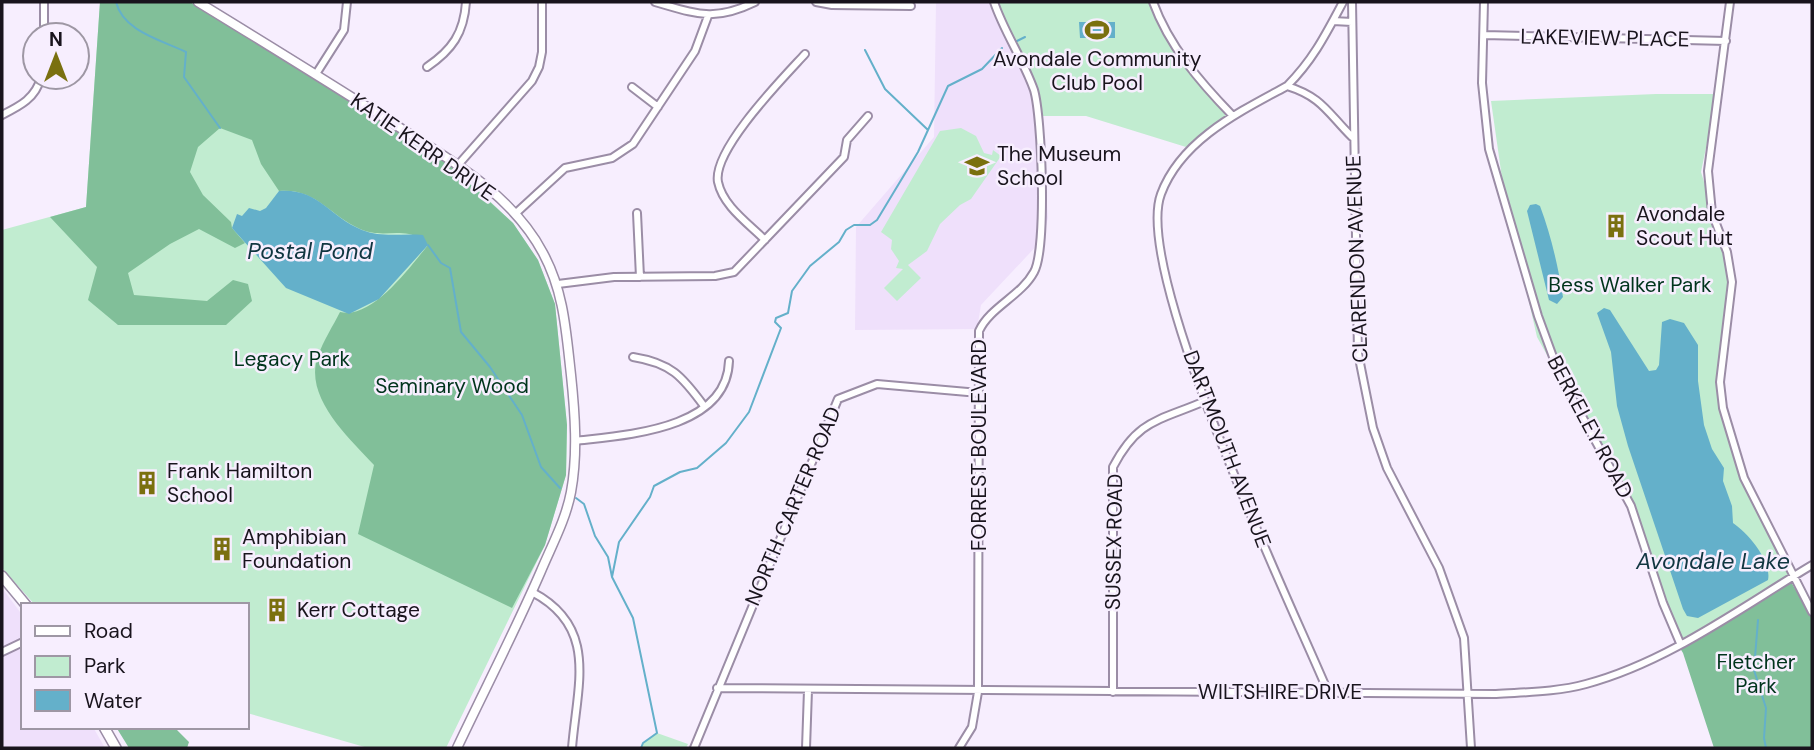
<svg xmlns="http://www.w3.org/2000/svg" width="1814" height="750" viewBox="0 0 1814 750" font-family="'DM Sans',sans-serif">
<rect width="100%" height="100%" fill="#f7eefe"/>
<path fill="#efe0fb" d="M936 2H995L1039 99 1048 218 1042 240 981 305 977 329 855 330 856 227 934 137Z
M2 588 23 616V727H93L105 748H2Z"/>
<path fill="#c1ecd0" d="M100 2H190L477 189 513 223 538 260 555 304 567 425 566 475 545 545 446 748H368L247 713V605H35L2 568V230L86 207Z
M995 2H1155L1172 43 1226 115 1186 147 1086 116H1041L1039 99Z
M1656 94H1717L1701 172 1734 280 1718 380 1723 420 1791 582 1678 645 1626 497 1537 337 1504 192 1491 101Z
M961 128 976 136 984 153 992 155 993 150 1001 156 971 199 960 205 940 224 927 251 908 265 921 278 897 301 884 288 903 269 896 268 899 261 891 249 892 240 881 232 940 131Z
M657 733 688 744 686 748H641L645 741Z"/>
<path fill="#81bf99" d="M100 2H190L443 159 513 223 538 260 555 304 567 425 566 475 545 545 512 608 358 534 374 465C349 438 303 397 318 356 323 341 333 326 340 312 372 320 410 267 428 245 422 241 415 235 409 234 391 231 379 237 360 229 329 215 316 188 279 191L261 164 252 140 220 128 198 147 190 172 203 195 231 222 232 228 245 243 235 248 199 229 170 244 128 273 134 295 207 301 233 280 248 284 252 301 226 325H118L88 300 97 267 50 217 86 207Z
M1791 582 1812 617V748H1714L1683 653 1678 645Z
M116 727H180L177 730 189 742 187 748H129Z"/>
<path fill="#64b0ca" d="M1079 22H1115V38H1080Z
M279 191C319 188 328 216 362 230 382 238 402 233 423 235L428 245 379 299 349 314 286 288 232 228 237 214 242 216 249 208 260 211 266 208Z
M1536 204 1540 206C1551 235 1558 266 1563 297L1557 304 1549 300 1527 211 1530 205Z
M1604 308 1610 310 1649 371 1656 370 1659 365 1662 322 1670 319 1684 323 1698 345V381L1704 425 1712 449 1724 468 1723 481 1732 506 1733 523C1748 533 1772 561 1768 580L1698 618 1687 616 1683 609 1628 446 1617 406 1611 352 1597 313Z"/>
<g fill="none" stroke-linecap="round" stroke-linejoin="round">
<path stroke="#64b0ca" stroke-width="2" d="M116 2C123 31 161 40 186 52L184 77 220 128
M1017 41 1025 37
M865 50 885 89 928 130
M428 245 441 263 450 268 461 332 490 367 522 415 541 467 560 488
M576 498 584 504 595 536 608 557 612 577 633 618 657 733 643 743 641 748
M612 577 619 542 650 497 654 486 680 472 697 468 726 443 749 412 781 328 775 322 776 318 788 313 792 291 810 266 839 242 846 230 854 225H870L877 220 918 152 948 86 982 69 1002 48
M1758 620 1754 670 1766 708 1764 738 1766 748"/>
<g stroke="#9b8da6" stroke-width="10">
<path id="minor" d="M655 2C697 14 714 22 755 2
M816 2 832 5 911 6
M1153 2C1169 46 1200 82 1232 115
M1352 2 1358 353 1373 428 1387 468 1439 568 1464 638 1471 748
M1484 2 1482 83 1489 149 1538 316 1560 376 1631 506 1663 603 1680 643
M1730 2 1708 171 1712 213 1727 252 1732 282 1720 382 1723 408 1744 478 1812 612
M1333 21 1352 22
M44 35V2
M1484 35 1726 41
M427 67C452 50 464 33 466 2
M316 74 344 30 347 2
M1287 86C1313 60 1326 34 1343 2
M632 87 658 107
M2 115C20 106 36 98 41 77
M458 165 532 81 539 67 542 52V2
M637 213 640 277
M515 214 565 168 612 158 633 144 695 51 708 16
M765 240C748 223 723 206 718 182 712 150 784 77 805 54
M558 284 614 277 715 276 734 272 844 157 847 140 868 116
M633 357C671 363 682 376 704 406
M575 441C625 435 727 430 729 361
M532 592C599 627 577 685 572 748
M2 652 23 642
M717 688 1496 694C1526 692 1557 692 1586 684 1668 662 1740 608 1812 565
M1113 692V467C1138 419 1159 421 1205 401
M1328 692C1291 604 1132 272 1161 194 1181 140 1239 112 1287 86 1322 97 1327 112 1352 137
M694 748 838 399 877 384 979 393
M806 748 808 690
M959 748 972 727 978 692 979 331C990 307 1021 296 1034 272 1047 249 1042 117 1034 90 1023 59 1004 32 994 2"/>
</g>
<g stroke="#9b8da6" stroke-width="11">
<path id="tertiary" d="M198 2C260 40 322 78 383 117 440 154 510 190 543 253 564 292 566 331 571 375 575 413 578 454 571 492 566 519 552 545 541 571 515 631 485 689 457 748"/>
</g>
<g stroke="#9b8da6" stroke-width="12">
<path id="secondary" d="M2 576 26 605
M104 727 116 748"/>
</g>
<use href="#minor" stroke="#fff" stroke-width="6"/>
<use href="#tertiary" stroke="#fff" stroke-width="8"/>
<use href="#secondary" stroke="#fff" stroke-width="9"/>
</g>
<defs>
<g id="stadium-bare" transform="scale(1.89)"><path d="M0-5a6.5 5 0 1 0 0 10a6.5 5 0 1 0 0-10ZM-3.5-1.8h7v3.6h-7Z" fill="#7a700f" stroke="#f7eefe" stroke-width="2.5" paint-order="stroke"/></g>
<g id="school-bare" transform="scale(1.89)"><path d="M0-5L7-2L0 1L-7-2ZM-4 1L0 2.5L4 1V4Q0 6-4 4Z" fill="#7a700f" stroke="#f7eefe" stroke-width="2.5" paint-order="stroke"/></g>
<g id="building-bare" transform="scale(1.89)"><path d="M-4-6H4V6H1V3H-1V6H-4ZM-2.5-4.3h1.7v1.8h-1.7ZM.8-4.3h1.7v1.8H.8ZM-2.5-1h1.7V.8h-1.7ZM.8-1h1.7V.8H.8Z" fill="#7a700f" stroke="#f7eefe" stroke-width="2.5" paint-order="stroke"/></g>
</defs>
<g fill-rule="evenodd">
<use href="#stadium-bare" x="1097" y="30"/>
<use href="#school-bare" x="977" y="166"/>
<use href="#building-bare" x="1616" y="226"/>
<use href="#building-bare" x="147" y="483"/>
<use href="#building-bare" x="222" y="549"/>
<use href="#building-bare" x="277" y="610"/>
</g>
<g text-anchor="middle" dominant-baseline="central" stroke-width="5" stroke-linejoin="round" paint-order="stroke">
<g font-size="21" fill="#19141d" stroke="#f7eefe">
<text transform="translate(1605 38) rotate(1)">LAKEVIEW PLACE</text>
<text transform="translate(423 147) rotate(35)">KATIE KERR DRIVE</text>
<text transform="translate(1357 259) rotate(-92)">CLARENDON AVENUE</text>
<text transform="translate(1590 427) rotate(62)">BERKELEY ROAD</text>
<text transform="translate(979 445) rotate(-90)">FORREST BOULEVARD</text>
<text transform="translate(1227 449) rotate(69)">DARTMOUTH AVENUE</text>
<text transform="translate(793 506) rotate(-67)">NORTH CARTER ROAD</text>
<text transform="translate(1114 542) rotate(-89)">SUSSEX ROAD</text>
<text x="1280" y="692">WILTSHIRE DRIVE</text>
</g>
<g font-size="21" fill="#19141d" stroke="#f7eefe" text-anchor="start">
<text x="1097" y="59" text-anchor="middle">Avondale Community<tspan x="1097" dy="24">Club Pool</tspan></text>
<text x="997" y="154">The Museum<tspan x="997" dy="24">School</tspan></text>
<text x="1636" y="214">Avondale<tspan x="1636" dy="24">Scout Hut</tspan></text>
<text x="167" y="471">Frank Hamilton<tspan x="167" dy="24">School</tspan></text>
<text x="242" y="537">Amphibian<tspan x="242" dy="24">Foundation</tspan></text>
<text x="297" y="610">Kerr Cottage</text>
</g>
<g font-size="21" fill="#00341c" stroke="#f7eefe">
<text x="1630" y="285">Bess Walker Park</text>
<text x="292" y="359">Legacy Park</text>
<text x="452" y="386">Seminary Wood</text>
<text x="1756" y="662">Fletcher<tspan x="1756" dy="24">Park</tspan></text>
</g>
<g font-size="23" font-style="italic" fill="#113641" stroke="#f7eefe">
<text x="310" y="251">Postal Pond</text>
<text x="1713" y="561">Avondale Lake</text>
</g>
</g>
<rect width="1814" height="750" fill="none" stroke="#19141d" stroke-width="7"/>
<rect x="21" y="603" width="228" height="126" fill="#f7eefe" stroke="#9e97a4" stroke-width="2"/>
<rect x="35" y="626" width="35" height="10" fill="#ffffff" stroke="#9e97a4" stroke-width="2"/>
<text x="84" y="638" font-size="21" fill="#19141d">Road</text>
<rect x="35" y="656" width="35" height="21" fill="#c1ecd0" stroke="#9e97a4" stroke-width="2"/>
<text x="84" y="673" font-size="21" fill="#19141d">Park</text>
<rect x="35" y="690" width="35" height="21" fill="#64b0ca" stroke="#9e97a4" stroke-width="2"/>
<text x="84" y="708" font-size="21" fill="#19141d">Water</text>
<g transform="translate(56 56)"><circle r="33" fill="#f7eefe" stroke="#9e97a4" stroke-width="2"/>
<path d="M0-5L12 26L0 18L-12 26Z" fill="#7a700f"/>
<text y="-10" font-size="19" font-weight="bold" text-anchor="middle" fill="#19141d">N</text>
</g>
</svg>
